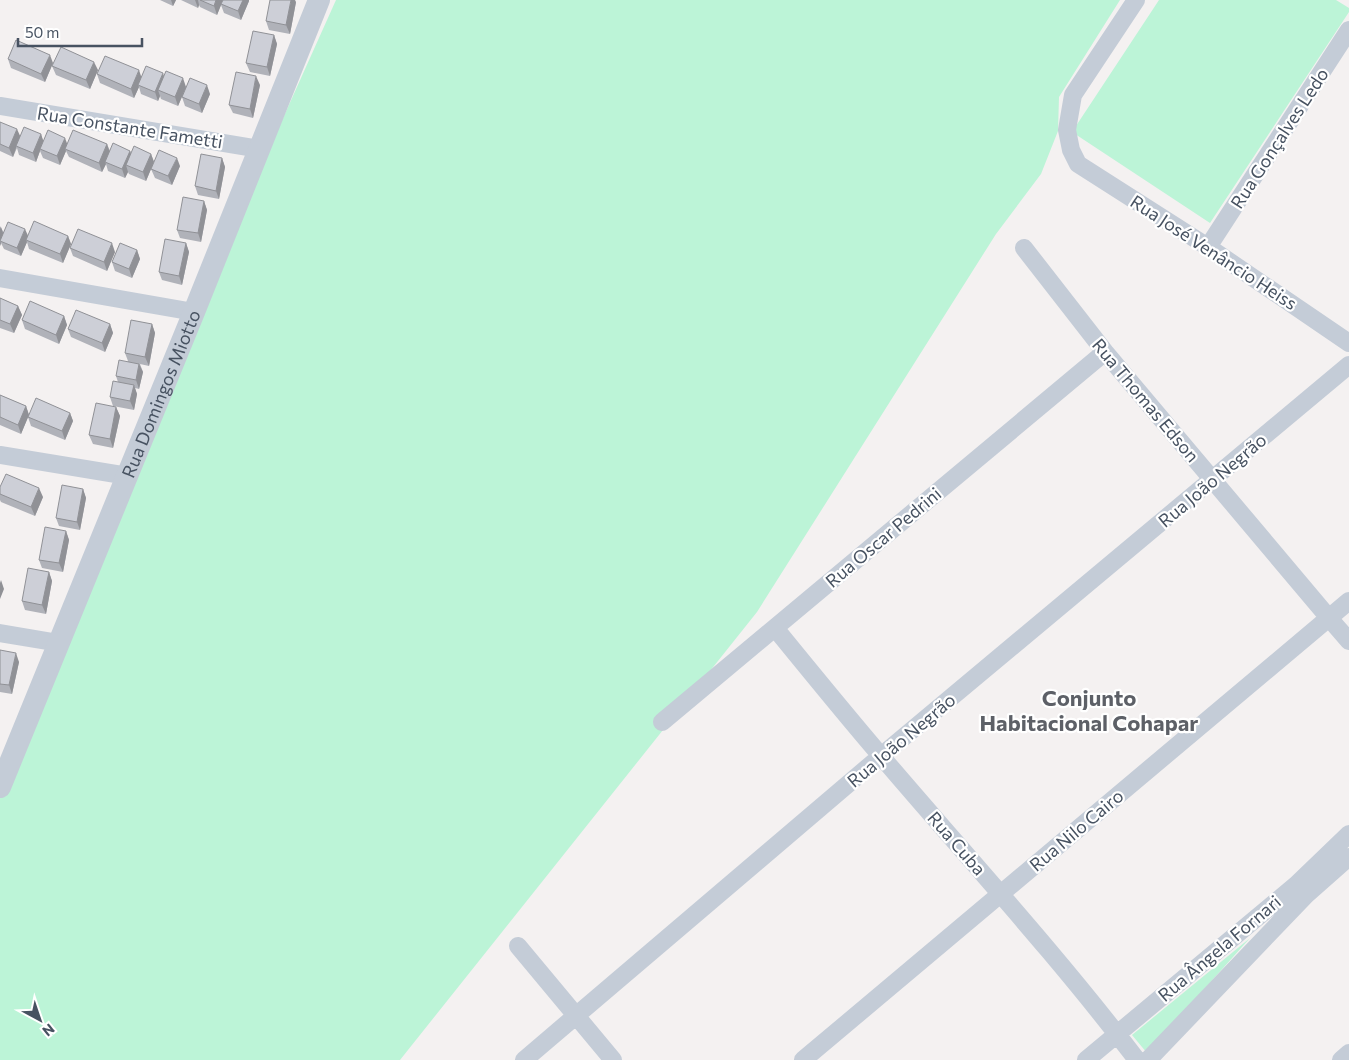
<svg xmlns="http://www.w3.org/2000/svg" width="1349" height="1060" viewBox="0 0 1349 1060" font-family="Commissioner,sans-serif">
<rect width="100%" height="100%" fill="#f4f1f1"/>
<path fill="#bcf4d7" d="M336 0H1120L1059 97 1058 131 1041 174 996 234 757 612 400 1060H0V791L196 312Z
M1159 0H1336L1349 8V12L1210 223 1072 132Z
M1250 938 1147 1053 1132 1035Z"/>
<g fill="none" stroke-linecap="round" stroke-linejoin="round">
<path stroke="#c4ccd7" stroke-width="18" d="M1136 0 1073 95 1067 130 1071 150 1078 164 1208 247 1349 343
M0 106 260 149
M1208 247 1349 30
M1024 248 1105 352 1329 618 1349 641
M0 278 194 312
M0 455 128 476
M775 628C810 671 845 714 881 756 967 857 1057 955 1137 1060
M0 633 59 643
M662 722 1105 352
M518 946 613 1060
M524 1060 881 756 1349 365
M803 1060 1349 601
M1086 1060 1296 885 1349 834
M1148 1060 1306 895 1349 857
M1341 1060 1349 1053"/>
<path stroke="#c4ccd7" stroke-width="22" id="s1" d="M0 787 194 312 319 0"/>
</g>
<path fill="#b0b2b9" d="M160 0H176L173 6Z
M181 0H249V1L241 20 224 13 221 5 217 15 200 7 199 5 198 8Z
M296 2 290 34 269 30 266 21Z
M274 35 277 44 270 76 250 72 246 63Z
M8 59 53 63 45 82 11 68Z
M52 66 98 70 90 89 56 75Z
M97 74 141 77 164 76 186 87 210 94 202 113 185 106 182 97 178 106 161 99 160 96 158 101 141 94 139 87 134 98 100 83Z
M260 85 253 118 233 113 229 105Z
M0 122 20 136 41 134 43 141 67 144H107L110 151H130L131 153 151 154 154 162 146 181 129 174 128 172 125 178 108 171 106 164 102 172 69 157 66 151 60 165 43 158 40 151 36 162 19 155 17 148 13 157 0 151Z
M222 158 225 167 219 199 198 195 195 186Z
M180 166 172 185 155 178 151 169Z
M204 201 207 210 201 242 180 238 177 230Z
M0 226 4 233 28 236H68L71 244 63 263 29 249 27 242 21 256 4 249 1 243 0 246Z
M186 243 189 252 182 285 162 280 159 272Z
M70 248 115 252 107 271 73 256Z
M137 250 140 259 132 278 115 271 112 262Z
M0 298 18 306 22 315 14 333 0 328Z
M64 316 67 325 59 344 25 329 22 320Z
M110 324 113 333 105 352 71 337 68 329Z
M152 324 155 333 149 366 140 364 143 372 139 389 135 388 137 394 134 410 113 406 110 397 118 382 116 376 128 361 125 353Z
M0 395 26 406 29 415 70 413 73 421 65 440 31 426 28 417 21 434 0 425Z
M116 407 120 416 113 448 93 444 89 435Z
M0 487 43 497 35 516 1 502 0 500Z
M83 489 86 498 80 530 59 526 56 518Z
M66 531 69 540 63 572 42 568 39 560Z
M49 572 52 581 46 614 25 610 22 601Z
M0 650 19 662 12 694 0 692Z"/>
<path fill="#909196" d="M171 0H176L173 6Z
M195 0H198L199 5 198 8Z
M216 0H223L217 15 214 6Z
M243 0H249V1L241 20 238 11Z
M291 0H295L296 2 290 34 286 25Z
M274 35 277 44 270 76 267 67Z
M50 55 53 63 45 82 41 74Z
M94 62 98 70 90 89 86 80Z
M139 70 142 79 138 85 139 87 134 98 131 89Z
M163 73 166 82 158 90 160 96 158 101 155 92Z
M256 76 260 85 253 118 250 109Z
M183 78 186 87 178 106 175 97Z
M207 85 210 94 202 113 199 104Z
M17 129 21 138 16 146V148L13 157 9 148Z
M41 134 44 143 40 149V151L36 162 33 153Z
M65 138 68 146 65 149 66 151 60 165 57 156Z
M107 144 110 153 105 162 106 164 102 172 99 163Z
M130 151 133 159 126 165 128 172 125 178 122 169Z
M151 154 154 162 146 181 143 172Z
M177 158 180 166 172 185 168 176Z
M222 158 225 167 219 199 216 191Z
M204 201 207 210 201 242 198 233Z
M1 227 4 236 0 241 1 243 0 246V229Z
M25 229 29 238 26 240 27 242 21 256 17 248Z
M68 236 71 244 63 263 60 254Z
M112 243 115 252 107 271 104 262Z
M186 243 189 252 182 285 179 276Z
M137 250 140 259 132 278 129 269Z
M18 306 22 315 14 333 10 324Z
M64 316 67 325 59 344 56 335Z
M110 324 113 333 105 352 102 343Z
M152 324 155 333 149 366 145 357Z
M139 364 143 372 139 389 136 380Z
M134 385 137 394 134 410 130 401Z
M26 406 29 415 21 434 18 425Z
M116 407 120 416 113 448 110 439Z
M70 413 73 421 65 440 62 431Z
M39 488 43 497 35 516 31 507Z
M83 489 86 498 80 530 77 522Z
M66 531 69 540 63 572 59 563Z
M49 572 52 581 46 614 42 605Z
M1 580 4 589 0 599V583Z
M16 653 19 662 12 694 9 685Z"/>
<path fill="#cdcfd7" stroke="#909196" d="M200 0H216L214 6Z
M223 0H243L238 11 221 4Z
M270 0H291L286 25 266 21Z
M253 31 274 35 267 67 246 63Z
M16 40 50 55 41 74 8 59Z
M61 47 94 62 86 80 52 66Z
M105 56 139 70 131 89 97 74Z
M146 66 163 73 155 92 138 85Z
M166 71 183 78 175 97 158 90Z
M236 72 256 76 250 109 229 105Z
M190 78 207 85 199 104 182 97Z
M0 122 17 129 9 148 0 144Z
M24 127 41 134 33 153 16 146Z
M48 130 65 138 57 156 40 149Z
M73 130 107 144 99 163 65 149Z
M113 143 130 151 122 169 105 162Z
M134 146 151 154 143 172 126 165Z
M159 150 177 158 168 176 151 169Z
M201 154 222 158 216 191 195 186Z
M183 197 204 201 198 233 177 230Z
M34 221 68 236 60 254 26 240Z
M8 222 25 229 17 248 0 241Z
M78 229 112 243 104 262 70 248Z
M165 239 186 243 179 276 159 272Z
M120 243 137 250 129 269 112 262Z
M0 298 18 306 10 324 0 320Z
M30 301 64 316 56 335 22 320Z
M76 310 110 324 102 343 68 329Z
M131 320 152 324 145 357 125 353Z
M119 360 139 364 136 380 116 376Z
M113 381 134 385 130 401 110 397Z
M0 395 26 406 18 425 0 417Z
M36 398 70 413 62 431 28 417Z
M96 403 116 407 110 439 89 435Z
M6 474 39 488 31 507 0 494V487Z
M62 485 83 489 77 522 56 518Z
M45 527 66 531 59 563 39 560Z
M28 568 49 572 42 605 22 601Z
M0 650 16 653 9 685 0 684Z"/>
<g text-anchor="middle" dominant-baseline="central" stroke-width="4.5" stroke-linejoin="round" paint-order="stroke">
<g font-size="18" fill="#475261" stroke="#fff">
<text transform="translate(130 127) rotate(9)">Rua Constante Fametti</text>
<text transform="translate(1279 138) rotate(-57)">Rua Gonçalves Ledo</text>
<text transform="translate(1214 252) rotate(33)">Rua José Venâncio Heiss</text>
<text stroke="none"><textPath href="#s1" startOffset="425">Rua Domingos Miotto</textPath></text>
<text transform="translate(1146 400) rotate(50)">Rua Thomas Edson</text>
<text transform="translate(1212 480) rotate(-40)">Rua João Negrão</text>
<text transform="translate(883 537) rotate(-40)">Rua Oscar Pedrini</text>
<text transform="translate(901 740) rotate(-40)">Rua João Negrão</text>
<text transform="translate(1076 830) rotate(-40)">Rua Nilo Cairo</text>
<text transform="translate(957 843) rotate(49)">Rua Cuba</text>
<text transform="translate(1219 948) rotate(-40)">Rua Ângela Fornari</text>
</g>
<g font-size="22" font-weight="bold" fill="#5d6067" stroke="#fff">
<text x="1089" y="697">Conjunto<tspan x="1089" dy="25">Habitacional Cohapar</tspan></text>
</g>
</g>
<g transform="translate(40 1020) rotate(140)" stroke="#ffffff" stroke-width="4" paint-order="stroke">
<path d="M0-4L9 19L0 12L-9 19Z" fill="#475261"/>
<text y="-8" font-size="14" font-weight="bold" text-anchor="middle" fill="#475261">N</text>
</g>
<path d="M18 38v8h124v-8" fill="none" stroke="#475261" stroke-width="2.5"/>
<text x="25" y="38" font-size="15" fill="#475261" stroke="#ffffff" stroke-width="4" paint-order="stroke">50 m</text>
</svg>
